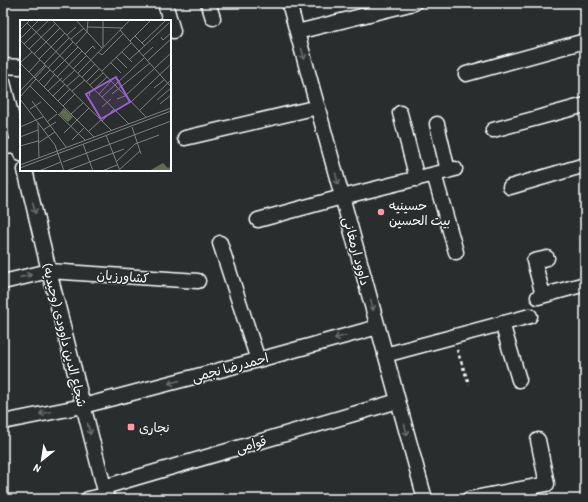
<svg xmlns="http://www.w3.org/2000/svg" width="588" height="502" viewBox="0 0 588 502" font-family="'Patrick Hand','Playpen Sans Arabic',sans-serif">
<rect width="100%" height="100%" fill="#2a2d2e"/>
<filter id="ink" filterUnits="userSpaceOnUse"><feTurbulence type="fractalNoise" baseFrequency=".025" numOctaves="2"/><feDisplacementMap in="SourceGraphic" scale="8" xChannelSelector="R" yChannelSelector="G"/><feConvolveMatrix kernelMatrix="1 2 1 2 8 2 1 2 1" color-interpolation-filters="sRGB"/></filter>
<g filter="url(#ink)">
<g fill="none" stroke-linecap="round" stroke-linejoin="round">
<g stroke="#fff" stroke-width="17">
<path id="minor" d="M165 3 173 31
M208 3 213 18
M289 3 425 499
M297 32 414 3
M3 66 21 67
M466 74 585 41
M3 82 21 154
M400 113 417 179
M437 124 448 171
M493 130 585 105
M185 138 318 107
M3 148 21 144
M25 170 49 271 107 499
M434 174 456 252
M510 187 585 165
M258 220 342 197 455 169
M220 243 258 360
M3 282 49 271 198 281
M543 295 534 261 547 258
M538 297 585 284
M502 323 519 380
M385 355 530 316
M3 422 83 406 258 360 378 327
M104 487 398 401
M88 499 106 495
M469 499 547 484 538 440"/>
</g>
<path stroke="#fff" stroke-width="2.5" stroke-dasharray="3 3" stroke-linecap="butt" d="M457 350 469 384"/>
<use href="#minor" stroke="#2a2d2e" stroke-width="14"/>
</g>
<defs><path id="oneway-shaft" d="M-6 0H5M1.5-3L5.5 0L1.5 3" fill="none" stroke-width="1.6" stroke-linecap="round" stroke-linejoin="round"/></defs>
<g stroke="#6a6c6d">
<use href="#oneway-shaft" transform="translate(303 54) rotate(75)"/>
<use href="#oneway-shaft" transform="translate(337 179) rotate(75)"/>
<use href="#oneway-shaft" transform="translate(34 208) rotate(77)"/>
<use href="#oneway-shaft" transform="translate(26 276) rotate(-13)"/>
<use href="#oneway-shaft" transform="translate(372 305) rotate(75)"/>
<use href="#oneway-shaft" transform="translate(340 337) rotate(165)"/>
<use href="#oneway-shaft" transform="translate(174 382) rotate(165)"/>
<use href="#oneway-shaft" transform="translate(45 413) rotate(168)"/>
<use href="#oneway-shaft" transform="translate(89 429) rotate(75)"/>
<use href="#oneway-shaft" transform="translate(406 430) rotate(75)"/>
</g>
</g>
<g fill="#ff9aa2" stroke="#2a2d2e" stroke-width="1.5">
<circle cx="381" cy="212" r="4"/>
<rect x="127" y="423" width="8" height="8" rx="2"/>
</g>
<g text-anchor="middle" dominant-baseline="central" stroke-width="3" stroke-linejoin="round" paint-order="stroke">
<g font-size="13" fill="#fff" stroke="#2a2d2e" text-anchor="start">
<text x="389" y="205">حسینیه<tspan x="389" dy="15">بیت الحسین</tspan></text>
<text x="139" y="427">نجاری</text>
</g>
<g font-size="13" fill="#fff" stroke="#2a2d2e">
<text transform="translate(357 251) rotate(75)">داوود ارمغانی</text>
<text transform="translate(123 276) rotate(4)">کشاورزیان</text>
<text transform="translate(65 335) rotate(76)">شجاع الدین داوودی (وحیدیه)</text>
<text transform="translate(230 367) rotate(-15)">احمدرضا نجمی</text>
<text transform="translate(251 444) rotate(-16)">قوامی</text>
</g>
</g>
<g transform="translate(20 20)">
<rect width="151" height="151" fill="#2a2d2e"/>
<path d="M44 88 53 97 48 102 39 94Z" fill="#5f6c54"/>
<path d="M143 143 148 148 151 146V151H129Z" fill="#5f6c54"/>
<path fill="none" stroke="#7f8182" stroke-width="1" d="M32 0 126 97M56 0 82 28M7 3 109 104M68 7 103 8M0 10 10 0M100 10 151 67M67 12 68 0M47 15 56 7M115 16 125 26M141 17 143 20 151 13M0 19 19 0M51 19 64 8M0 20 91 110M110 21 131 0M122 23 146 0M4 24 29 0M56 24 67 12M83 27V0M9 29 36 3M119 31 149 3M78 32 82 35 103 14M102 32 112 42M14 34 40 8M65 34 73 26 75 29M123 36 133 27M96 37 107 48M19 39 45 13M110 39 119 31M127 41 151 19M0 43 74 117M0 43 12 32M91 43 101 53M24 44 49 18M28 48 53 22M53 49 66 36M82 51 111 23M9 52 20 40M33 52 58 27M58 53 110 0M37 57 62 31M62 57 75 44M15 58 26 46M19 61 30 50M42 62 55 50M66 62 79 49M70 65 83 53M10 66 37 93M47 66 60 55M24 67 35 54M134 68 144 60M0 71 25 45M28 71 42 58M52 71 65 60M79 74 91 61M92 74 130 43M33 76 45 64M70 76 69 74 87 57M0 77 16 59M82 77 124 38M0 79 35 125 44 151M97 79 105 76 151 33M137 80 151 68M12 81 46 127M38 81 50 69M111 82 151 44M140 84 151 75M43 86 55 74M82 87 91 79M10 89 21 82M120 90 151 60M38 94 65 120M51 94 63 83M82 101 94 89M27 102 37 94M18 103 19 138M0 107 23 97M112 107 121 134M23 110 36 102M69 111 81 100M44 113 69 88M86 115 100 151M0 117 18 110M52 120 64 108M18 123 35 112M63 124 73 151M0 126 18 121M43 142 151 101M96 142 115 124 139 115M0 145 151 88M0 148 151 91M99 150 120 131M19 151 41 142M46 151 104 129M82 151 97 145"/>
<path fill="#9c61cf" fill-opacity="0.15" stroke="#9c61cf" stroke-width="2" d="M96 57 110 82 81 99 66 74Z"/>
<rect width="151" height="151" fill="none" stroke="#fff" stroke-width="2"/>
</g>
<rect width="588" height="502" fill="none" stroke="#2a2d2e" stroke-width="16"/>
<rect x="8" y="8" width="572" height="486" fill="none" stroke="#fff" stroke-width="1.5" filter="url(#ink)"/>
<g transform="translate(42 460) rotate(210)" stroke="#2a2d2e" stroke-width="3" paint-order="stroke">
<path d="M0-3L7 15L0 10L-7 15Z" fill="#ffffff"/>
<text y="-6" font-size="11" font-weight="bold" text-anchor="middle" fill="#ffffff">N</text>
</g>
</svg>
